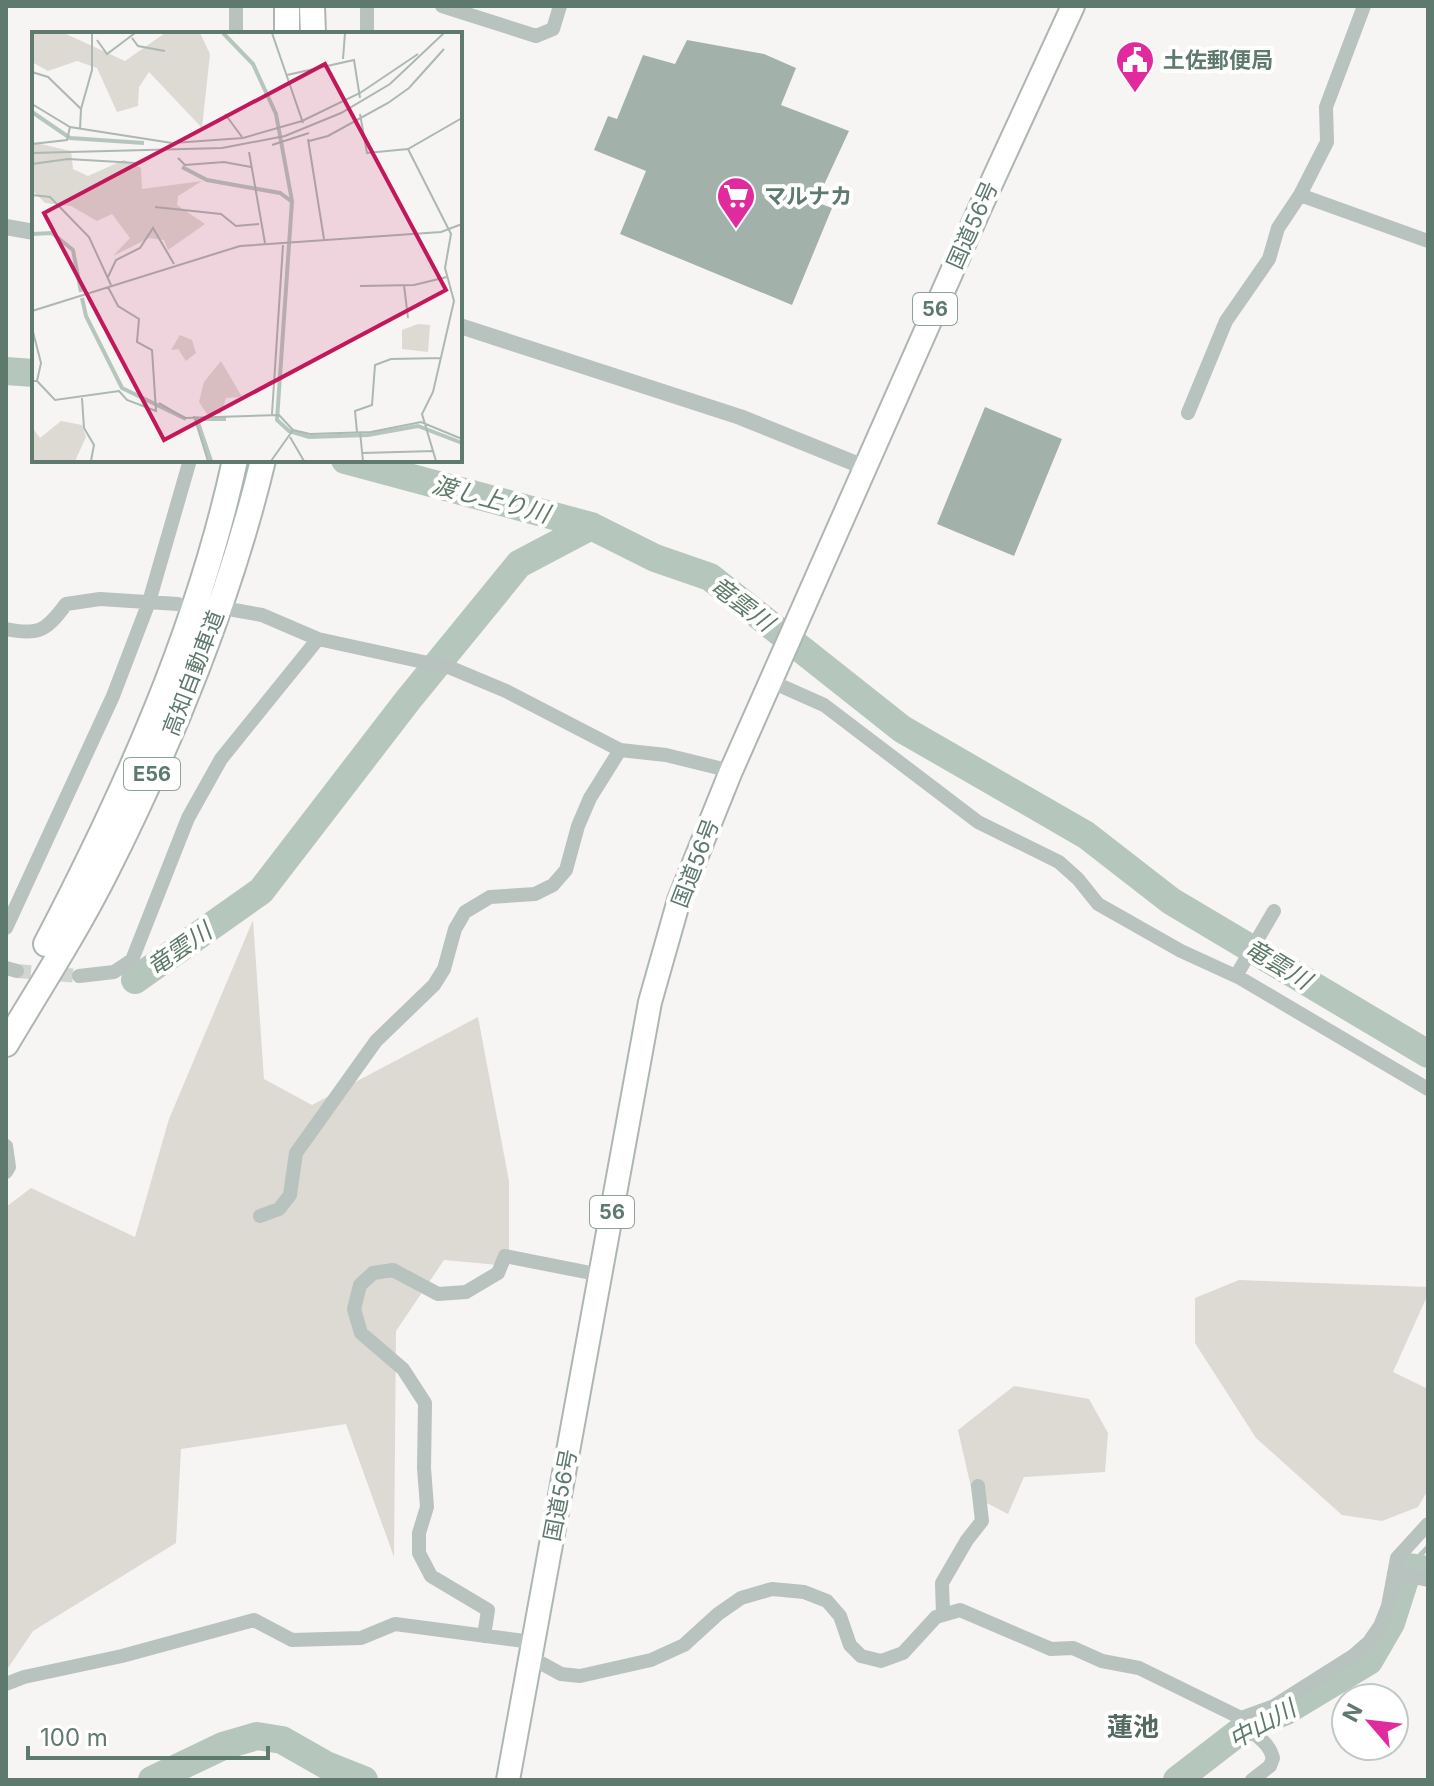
<svg xmlns="http://www.w3.org/2000/svg" width="1434" height="1786" viewBox="0 0 1434 1786" font-family="Inter,'Noto Sans JP',sans-serif">
<rect width="100%" height="100%" fill="#f7f4f4"/>
<path fill="#dcdad3" d="M253 920 264 1079 312 1105 478 1017 509 1181V1266L444 1260 396 1331 394 1557 346 1424 181 1449 176 1543 33 1631 6 1671V1207L31 1188 135 1237 169 1119Z
M1239 1280 1428 1287V1294L1393 1372 1428 1389V1490L1418 1507 1382 1521 1342 1515 1256 1438 1195 1343V1298Z
M1014 1386 1089 1399 1108 1433 1105 1472 1024 1477 1008 1514 973 1496 958 1430Z"/>
<g fill="none" stroke-linecap="round" stroke-linejoin="round">
<path stroke="#b5c7bd" stroke-width="5" d="M1409 1567 1428 1547"/>
<path stroke="#b5c7bd" stroke-width="28" d="M6 371 34 373
M345 460 591 526 655 558 710 577 902 729 1086 835 1171 901 1428 1054
M135 980 261 891 408 700 519 564 591 526
M152 1780 223 1746 257 1736 282 1740 326 1765 364 1780
M1177 1780 1243 1729 1286 1711 1369 1661 1391 1623 1409 1567 1428 1570"/>
</g>
<path fill="#a2b2ab" d="M687 40 764 54 796 68 781 105 849 131 816 202 832 208 792 305 620 234 646 171 594 150 608 116 617 119 643 55 675 64Z
M985 407 1062 439 1014 556 937 524Z"/>
<g fill="none" stroke-linecap="round" stroke-linejoin="round">
<path stroke="#d1d5d2" stroke-width="14" stroke-dasharray="14 7" stroke-linecap="butt" d="M17 971 79 976"/>
<g stroke="#adb6b2" stroke-width="26">
<path id="trunk" d="M508 1780 650 1002 679 900 731 771 980 208 1073 6"/>
</g>
<g stroke="#adb6b2" stroke-width="28">
<path id="motorway" d="M287 6V34
M312 6 313 34
M46 944C126 791 198 630 235 460
M6 1044C40 987 77 930 107 870 171 743 230 598 263 460"/>
</g>
<path stroke="#b8c2be" stroke-width="14" d="M236 6V34
M442 6 536 36 553 29 560 6
M367 34V6
M1300 195 1428 241
M1188 413 1226 321 1269 259 1278 228 1300 195 1327 142 1326 107 1364 6
M234 610 262 615 318 639 451 668 506 691 620 750 666 755 731 771
M6 629C39 636 47 630 66 604L100 599 178 604
M770 681 824 705 978 822 1059 862 1078 879 1098 904 1181 951 1240 978 1428 1089
M6 928 113 696 149 602 190 460
M6 968 17 971
M79 976 114 972 132 960 188 818 221 759 318 639
M1236 976 1274 911
M6 1146 9 1167 6 1172
M260 1216 279 1209 290 1195 296 1153 376 1041 434 985 444 969 455 929 465 912 490 897 535 894 553 885 566 870 578 826 590 798 620 750
M1394 1573 1428 1580
M943 1615 942 1583 967 1540 982 1521 978 1486
M484 1636 488 1610 431 1576 419 1553V1533L427 1507 424 1468 425 1403 403 1369 361 1333 354 1309 360 1285 373 1273 393 1270 438 1294 466 1292 498 1273 505 1256 601 1275
M530 1657 561 1674 580 1676 651 1660 684 1645 718 1614 741 1598 772 1589 804 1592 827 1601 840 1616 850 1645 861 1656 881 1661 903 1653 936 1617 960 1610 1051 1649 1073 1648 1102 1661 1139 1668 1241 1718C1252 1736 1268 1739 1273 1758L1270 1766 1252 1780
M6 1684 24 1677 122 1656 254 1620 292 1640 361 1638 395 1624 532 1642
M1241 1718 1274 1706 1353 1656 1369 1642 1380 1626 1388 1606 1397 1558 1428 1524"/>
<path stroke="#b8c2be" stroke-width="16" d="M6 227 34 232
M460 326 740 417 864 467"/>
<use href="#trunk" stroke="#fff" stroke-width="22"/>
<use href="#motorway" stroke="#fff" stroke-width="24"/>
</g>
<defs>
<g id="civic-pin" transform="scale(2)"><path d="M0 17L-7.5 6A9.5 9.5 0 1 1 7.5 6Z" fill="#e12a9d" stroke="#fff"/><path d="M-.6-6.5H3V-4.5H.6V-3L4-1V1h2V6H-6V1h2V-1L-.6-3ZM-1.2 2.5V6h2.4V2.5Z" fill="#fff"/></g>
<g id="supermarket-pin" transform="scale(2)"><path d="M0 17L-7.5 6A9.5 9.5 0 1 1 7.5 6Z" fill="#e12a9d" stroke="#fff"/><path d="M-6-5.5h2.5l.6 2H6L4.5 2H-2.5L-4.4-4H-6ZM-1.5 3.2a1.3 1.3 0 1 0 .1 0ZM3 3.2a1.3 1.3 0 1 0 .1 0Z" fill="#fff"/></g>
</defs>
<g fill-rule="evenodd">
<use href="#civic-pin" x="1135" y="60"/>
<use href="#supermarket-pin" x="736" y="196"/>
</g>
<g text-anchor="middle" dominant-baseline="central" stroke-width="8" stroke-linejoin="round" paint-order="stroke">
<g fill="#fff" stroke="#8ea19a" stroke-width="2">
<rect x="913" y="293" width="44" height="32" rx="6"/>
<rect x="124" y="758" width="56" height="32" rx="6"/>
<rect x="590" y="1196" width="44" height="32" rx="6"/>
</g>
<g font-size="20" font-weight="bold" fill="#5e796e">
<text x="935" y="309">56</text>
<text x="152" y="774">E56</text>
<text x="612" y="1212">56</text>
</g>
<g font-size="22" font-weight="bold" fill="#5e796e" stroke="#fff" text-anchor="start">
<text x="1163" y="60">土佐郵便局</text>
<text x="764" y="196">マルナカ</text>
</g>
<g font-size="22" fill="#5e796e" stroke="#fff">
<text transform="translate(972 225) rotate(-66)">国道56号</text>
<text transform="translate(193 673) rotate(-69)">高知自動車道</text>
<text transform="translate(695 863) rotate(-69)">国道56号</text>
<text transform="translate(560 1495) rotate(-79)">国道56号</text>
</g>
<g font-size="24" font-style="italic" fill="#5d7a69" stroke="#fff">
<text transform="translate(491 499) rotate(15)">渡し上り川</text>
<text transform="translate(742 604) rotate(37)">竜雲川</text>
<text transform="translate(179 949) rotate(-35)">竜雲川</text>
<text transform="translate(1278 964) rotate(31)">竜雲川</text>
<text transform="translate(1262 1724) rotate(-29)">中山川</text>
</g>
<g font-size="26" font-weight="bold" fill="#546a61" stroke="#fff">
<text x="1133" y="1726">蓮池</text>
</g>
</g>
<g transform="translate(32 32)">
<rect width="430" height="430" fill="#f7f4f4"/>
<path d="M0 1H44L34 2 93 29 133 1H168L178 22 170 96 117 40 107 55 106 74 85 80 65 36 45 29 16 39 0 30ZM0 110 39 119 41 137 56 144 92 128 109 136 110 157 170 149 146 164 145 173 173 192 136 218 132 208 117 206 81 224 98 206 80 182 65 189 39 174 13 171 0 158ZM386 292 398 293 396 320 370 317V298ZM148 303 160 308 164 321 154 329 146 317 139 318ZM189 329 210 365 194 366 189 382H175L167 370 172 350ZM29 389 50 393 54 405 43 429H0V395L8 406Z" fill="#dcdad3"/>
<path fill="none" stroke="#b5c7bd" stroke-width="4" d="M191 1 221 32 244 82 260 169 245 388 257 399 277 405 336 403 386 394 430 411M0 80 38 106 112 111M150 135 175 148 248 161 259 169M0 202 20 201 41 218 49 260M50 266 54 284 90 356 154 387M164 385 179 429M169 387H194"/>
<path fill="none" stroke="#acb8b2" stroke-width="2" d="M240 1 271 91M100 6 106 14 133 19M65 8 75 22 103 1M311 27 313 1M0 40 16 45 49 77 48 97M255 43 322 28 328 66M0 72 38 95 140 111M49 77 60 38V1M193 82 210 105M328 82 335 121 376 117 430 86M276 107 292 207M277 109 296 104 356 71 377 56 412 17M141 111 211 106 270 89 328 61 386 22M0 112 35 108 38 95M240 113 277 101M376 117 419 202 413 236 422 269 401 360 390 382 404 429M217 120 233 211M0 121 190 116 253 104 309 81 358 52 412 1M146 126 153 133 192 130 219 135M0 132 36 127 104 131 115 126M0 163 18 165 57 205 79 253M123 175 189 182 204 194 227 192M76 245 84 228 108 216 121 196 142 232M372 253 376 286M328 254 382 253 415 245M0 279 208 214 409 200 430 192M0 296 9 331 5 349H0M5 349 23 368 87 359 95 368 124 379 120 318 105 310 107 287 86 274 76 255M50 366 52 396 62 413 59 429M127 371 153 386 247 383 261 398 278 402 339 400 389 390 430 407M240 382 251 213M162 384 176 429M325 400 323 379 340 373 343 333 359 327 409 326M328 400 331 429M258 405 272 429M330 421 402 419M239 429 261 398"/>
<path fill="#c2185b" fill-opacity="0.15" stroke="#c2185b" stroke-width="4" d="M293 32 414 258 132 408 12 181Z"/>
<rect width="430" height="430" fill="none" stroke="#5e796e" stroke-width="4"/>
</g>
<rect width="1434" height="1786" fill="none" stroke="#5e796e" stroke-width="16"/>
<g transform="translate(1370 1722) rotate(298)"><circle r="38" fill="#ffffff" stroke="#bfc9c5" stroke-width="2"/>
<path d="M0-6L14 30L0 20L-14 30Z" fill="#e12a9d"/>
<text y="-12" font-size="22" font-weight="bold" text-anchor="middle" fill="#5e796e">N</text>
</g>
<path d="M28 1746v12h240v-12" fill="none" stroke="#5e796e" stroke-width="4"/>
<text x="40" y="1746" font-size="24" fill="#5e796e" stroke="#ffffff" stroke-width="6" paint-order="stroke">100 m</text>
</svg>
